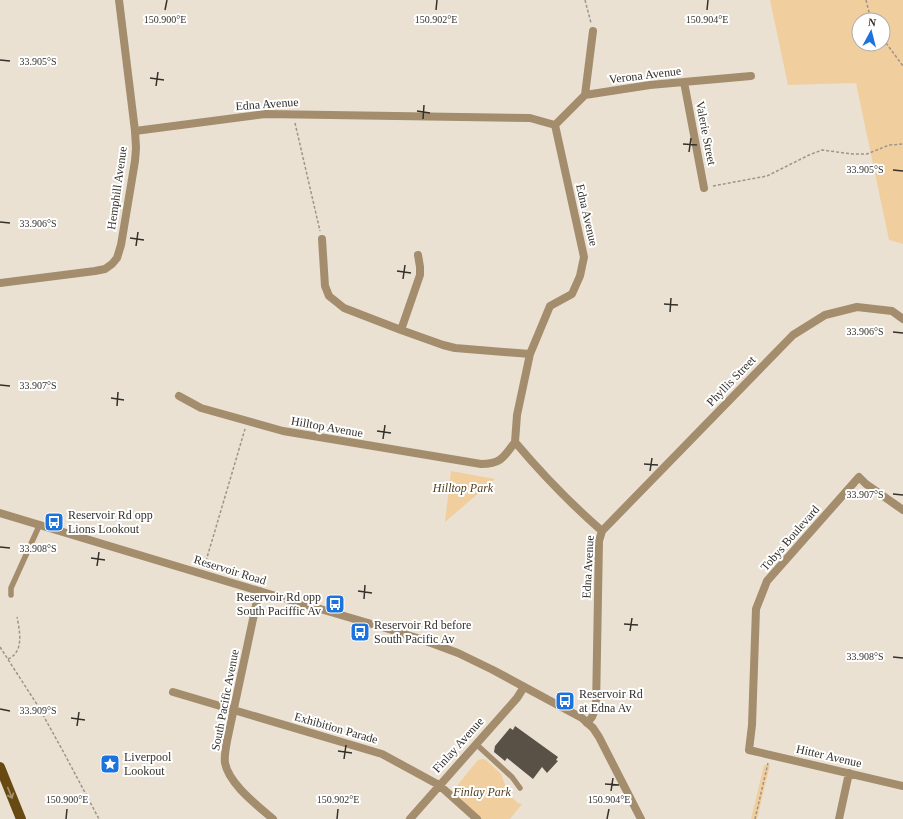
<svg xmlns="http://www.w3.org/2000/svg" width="903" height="819" viewBox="0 0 903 819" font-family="'Times New Roman',serif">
<rect width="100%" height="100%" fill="#ebe1d3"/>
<path fill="#f0ce9e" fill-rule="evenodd" d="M770 0H903V244L889 240 856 83 788 85ZM859 20H883V44H859Z
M451 471 495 479 445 522Z
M483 759 486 760 501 774 507 790 509 795 518 803 522 804 510 819H479L455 796 454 792 456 787 478 760Z
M764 765H770L757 819H751Z"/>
<path fill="#595145" d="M515 726 558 757 556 760 558 761 547 773 542 767 533 779 507 758 505 761 494 752 495 746 510 728 513 730Z"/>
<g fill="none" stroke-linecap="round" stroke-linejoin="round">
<path stroke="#9c958a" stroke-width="1.5" stroke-dasharray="3 2" stroke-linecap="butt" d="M585 0 591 23
M866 0 871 20
M883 39 903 66
M295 123 320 231
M713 186 767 176 809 155 822 150 852 154H867L889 145 903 144
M206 561 245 429
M0 647 38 706 64 753 99 819
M8 659C24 652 20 632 17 617
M755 819 768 763"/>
<path stroke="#a48d6d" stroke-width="5.5" d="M11 595V588L40 524
M476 744 512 777 520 788"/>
<path stroke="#a48d6d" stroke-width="8" d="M684 82 704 188
M585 95 593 31
M555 125 584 257 580 276 572 294 550 306 530 354 517 415 515 442C542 474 571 504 602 531L599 541 596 707 592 717 587 723
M555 125 585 95 650 85 751 76
M135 131 265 114 530 118 555 125
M322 239 325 286 329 296 344 308 401 330 443 345 455 348 530 354
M401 330 420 275V267L418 255
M179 396 201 408 283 431 481 464C501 464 504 457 515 442
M903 510 866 484 859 477 767 581 756 609 752 725 749 750 903 786
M602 531 793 335 825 315 857 307 892 311 903 319
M259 591 227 741C226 748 224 756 225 763 229 784 257 805 273 819
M173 692 382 754 439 785 477 819
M410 819 517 698 524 687
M839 819 849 773"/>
<path stroke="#a48d6d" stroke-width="8" d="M0 283 95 271 105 269 112 264 117 258 121 245 135 161 136 148 135 131 119 0
M0 513 259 591 392 630 423 640 458 653 493 670 582 718 593 728 599 737 641 819"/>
<path stroke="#684912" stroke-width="10" d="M0 767 21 819"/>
</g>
<defs><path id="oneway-shaft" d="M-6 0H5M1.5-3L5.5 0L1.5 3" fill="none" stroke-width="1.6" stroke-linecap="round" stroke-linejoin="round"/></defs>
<use stroke="#a49271" href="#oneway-shaft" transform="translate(10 793) rotate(68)"/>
<path fill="none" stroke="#34312b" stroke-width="1.5" d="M165 10 167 0M436 10 437 0M707 10 708 0M0 60 10 61M150 78 164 80M156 86 158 72M417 111 430 113M423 119 424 105M683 144 697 145M689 152 691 138M893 170 903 171M0 222 10 223M130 238 144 240M136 246 138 232M397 271 411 273M403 279 405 265M664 304 678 305M670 312 671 298M893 332 903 333M0 385 10 386M111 398 124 400M117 406 118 392M377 431 391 433M383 439 385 425M644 464 658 465M650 471 652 458M893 494 903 495M0 547 10 548M91 558 105 560M97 566 99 552M358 591 372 593M364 599 365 585M624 624 638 625M630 631 632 618M893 657 903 658M0 709 10 711M71 718 85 720M77 726 79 712M338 751 352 753M344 759 346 745M605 784 619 785M611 791 613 778M66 819 67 809M337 819 338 809M607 819 609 809"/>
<defs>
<g id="bus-square" transform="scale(1)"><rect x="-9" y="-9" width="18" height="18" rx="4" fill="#1d73dd" stroke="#fff"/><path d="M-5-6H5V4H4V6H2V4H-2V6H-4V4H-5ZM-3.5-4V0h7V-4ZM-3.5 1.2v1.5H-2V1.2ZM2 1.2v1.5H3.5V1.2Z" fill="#fff"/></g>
<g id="sight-square" transform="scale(1)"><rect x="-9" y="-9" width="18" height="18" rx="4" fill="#1d73dd" stroke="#fff"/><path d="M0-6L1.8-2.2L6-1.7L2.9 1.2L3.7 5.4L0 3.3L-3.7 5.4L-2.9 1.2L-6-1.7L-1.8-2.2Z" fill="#fff"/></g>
</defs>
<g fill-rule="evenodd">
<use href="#bus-square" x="54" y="522"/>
<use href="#bus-square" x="335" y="604"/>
<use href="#bus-square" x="360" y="632"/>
<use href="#bus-square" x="565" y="701"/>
<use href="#sight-square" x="110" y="764"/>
</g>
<g text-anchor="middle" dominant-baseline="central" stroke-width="4" stroke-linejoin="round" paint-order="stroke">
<g font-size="12" fill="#34312b" stroke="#fff">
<text transform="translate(645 75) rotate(-7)">Verona Avenue</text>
<text transform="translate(267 104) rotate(-4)">Edna Avenue</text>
<text transform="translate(706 133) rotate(79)">Valerie Street</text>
<text transform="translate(117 188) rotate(-82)">Hemphill Avenue</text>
<text transform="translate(587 215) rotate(77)">Edna Avenue</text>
<text transform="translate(731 381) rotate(-46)">Phyllis Street</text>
<text transform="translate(327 427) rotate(10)">Hilltop Avenue</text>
<text transform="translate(790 538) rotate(-49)">Tobys Boulevard</text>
<text transform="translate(588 567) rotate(-87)">Edna Avenue</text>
<text transform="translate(230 570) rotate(17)">Reservoir Road</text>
<text transform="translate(225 700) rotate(-79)">South Pacific Avenue</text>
<text transform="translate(336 728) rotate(16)">Exhibition Parade</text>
<text transform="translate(458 745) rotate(-48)">Finlay Avenue</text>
<text transform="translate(829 756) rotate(13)">Hitter Avenue</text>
</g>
<g font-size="12" font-style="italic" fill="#533d1a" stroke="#fff">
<text x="463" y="488">Hilltop Park</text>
<text x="482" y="792">Finlay Park</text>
</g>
<g font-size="12" fill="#34312b" stroke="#fff" text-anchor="start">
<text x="68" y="515">Reservoir Rd opp<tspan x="68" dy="14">Lions Lookout</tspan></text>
<text x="321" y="597" text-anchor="end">Reservoir Rd opp<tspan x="321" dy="14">South Paciffic Av</tspan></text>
<text x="374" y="625">Reservoir Rd before<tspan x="374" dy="14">South Pacific Av</tspan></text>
<text x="579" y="694">Reservoir Rd<tspan x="579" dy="14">at Edna Av</tspan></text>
<text x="124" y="757">Liverpool<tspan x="124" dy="14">Lookout</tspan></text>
</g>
</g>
<g font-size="10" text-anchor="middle" fill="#34312b" stroke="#fff" stroke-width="4" stroke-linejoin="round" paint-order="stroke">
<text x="165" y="23">150.900°E</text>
<text x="436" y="23">150.902°E</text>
<text x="707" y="23">150.904°E</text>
<text x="38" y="65">33.905°S</text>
<text x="865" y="173">33.905°S</text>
<text x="38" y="227">33.906°S</text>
<text x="865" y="335">33.906°S</text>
<text x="38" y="389">33.907°S</text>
<text x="865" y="498">33.907°S</text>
<text x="38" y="552">33.908°S</text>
<text x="865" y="660">33.908°S</text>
<text x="38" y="714">33.909°S</text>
<text x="67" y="803">150.900°E</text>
<text x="338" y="803">150.902°E</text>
<text x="609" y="803">150.904°E</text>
</g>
<g transform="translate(871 32) rotate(7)"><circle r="19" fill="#ffffff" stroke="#aeadaa"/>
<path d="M0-3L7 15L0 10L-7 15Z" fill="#1d73dd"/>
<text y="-6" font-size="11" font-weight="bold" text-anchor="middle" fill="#34312b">N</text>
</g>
</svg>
